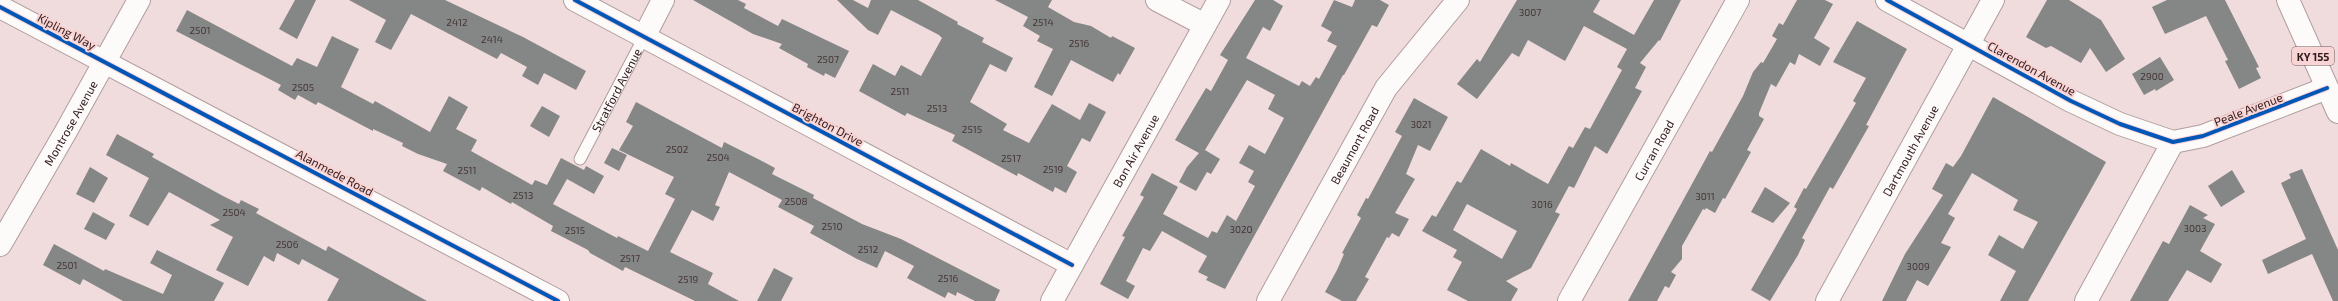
<svg xmlns="http://www.w3.org/2000/svg" width="2338" height="301" viewBox="0 0 2338 301" font-family="'Exo 2',sans-serif">
<rect width="100%" height="100%" fill="#f1dcdd"/>
<path fill="#858686" fill-rule="evenodd" d="M295 0H316L297 39 279 29Z
M349 0H445L523 37 586 71 576 90 544 73 538 85 522 76 527 67 501 53 497 59 411 14 391 50 375 42 386 20Z
M693 0H738L746 4 744 8 778 26 782 19 849 51 835 78 825 73 824 76 807 67 808 64 779 48 782 44 753 34Z
M837 0H853L868 8 871 0H918L958 22 957 24 984 38 982 42 1013 58 1006 72 990 64 970 102 1007 124 1003 130 1029 143 1052 104 1080 120 1089 103 1106 112 1090 142 1082 138 1067 166 1077 172 1066 193 1055 187 1053 192 1018 173 1017 176 952 141 955 135 907 113 905 116 859 91 873 64 895 76 901 65 921 76 942 38 939 35 891 10 878 35 868 30Z
M995 0H1052L1048 7 1074 22 1091 26 1111 38 1112 36 1135 48 1120 75 1118 73 1113 82 1071 60 1052 96 1034 87 1053 49 1037 41 1040 36 1023 26 1028 17Z
M1255 0H1273L1283 6 1270 31 1263 27 1246 58 1299 86 1302 81 1310 86 1316 77 1319 79 1337 46 1327 41 1332 32 1321 26 1334 0 1352 7 1355 0H1380L1389 5 1377 27 1372 25 1344 75H1343L1225 289 1206 280 1208 277 1198 272 1207 256 1162 231 1150 251 1143 248 1126 281 1135 286 1128 299 1100 284 1125 237 1122 236 1144 197 1140 195 1152 173 1178 187 1163 214 1208 238 1212 231 1217 233 1227 215 1236 221 1255 186 1248 182 1254 171 1239 163 1249 145 1265 154 1284 118 1268 109 1275 95 1247 80 1205 150 1220 159 1211 174 1207 172 1196 191 1179 182 1187 167 1199 153 1175 140 1206 88 1211 91 1228 60 1220 55Z
M1517 0H1600L1593 12 1634 35 1654 0H1681L1660 41 1659 40 1640 63 1646 67 1635 88 1642 91 1607 154 1595 146 1574 188 1569 186 1555 212 1560 214 1531 268 1506 281 1518 289 1511 301H1468L1447 290 1462 262 1453 257 1457 250 1422 231 1432 215 1436 217 1457 181 1461 183 1481 149 1510 166 1511 163 1548 184 1569 146 1573 148 1585 127 1590 129 1622 70 1617 67 1627 49 1584 26 1565 61 1528 40 1519 57 1512 53 1477 99 1457 84 1477 59 1480 62ZM1467 204 1517 231 1502 259 1453 230Z
M1797 0H1825L1833 4 1814 38 1830 48 1820 66 1799 54 1795 65 1790 62 1776 87 1771 84 1759 113V116L1764 119 1747 150 1751 152 1725 199 1723 198 1715 213 1706 208 1705 210 1703 209 1682 246V259L1671 272 1676 275 1669 288 1665 286 1657 301H1628L1710 151 1712 152 1743 96 1753 72 1761 62 1763 63 1777 39 1772 36 1779 23 1783 25Z
M2047 0H2069L2101 20 2125 59 2106 72 2090 48 2081 63 2051 46 2046 48 2026 37Z
M2167 0H2225L2259 67 2256 68 2261 78 2239 89 2225 61 2228 60 2206 16 2165 34 2152 7Z
M187 10 292 66 297 58 317 67 332 36 359 49 341 87 373 104 375 101 430 132 449 96 468 107 456 129 477 140 471 151 532 185 535 180 547 185 561 158 584 170 586 166 604 176 594 194 567 179 553 204 617 238 618 236 648 251 675 199 665 194 674 177 619 150 633 126 626 122 636 102 722 148 724 142 760 160 775 168 772 174 814 195 813 198 862 224 901 239 1000 290 995 301H975L957 292 956 296 948 292 945 298 907 278 914 266 885 251 877 268 857 259 810 233 814 226 778 207 782 200 729 172 715 205 720 207 713 221 692 210 670 252 713 273 708 284 739 301H695L625 267 623 271 590 253 588 250 551 231 553 226 512 202 511 204 482 187 480 191 443 171 447 164 418 154 402 146 403 143 373 129V131L318 102 316 105 298 95 295 100 278 90 281 85 176 31Z
M1857 21 1907 49 1866 125 1869 126 1833 189 1830 187 1802 238 1805 240 1798 255 1770 301 1751 290 1797 209 1794 207 1804 188 1806 189 1856 103 1853 101 1866 78 1833 62Z
M2160 57 2174 80 2156 91 2155 89 2144 95 2132 74Z
M1993 97 2106 162 2099 175 2028 301H2000L2016 271 1988 255 1999 235 2023 249 2038 222 2013 210 2018 200 1972 173 1948 214 1955 218 1941 243 1951 247 1928 286 1917 280 1906 301H1882L1905 254 1943 195 1932 189 1946 163 1953 167 1961 156Z
M1414 98 1448 117 1430 151 1418 145 1406 174 1415 179 1395 213 1409 219 1399 237 1392 233 1389 238 1387 237 1365 277 1369 279 1356 301H1342L1325 292 1337 270 1344 254 1342 253 1361 218 1357 215 1366 198 1368 199 1402 136 1395 132Z
M542 106 560 116 549 137 530 126Z
M117 134 154 154 152 157 223 196 239 204 241 200 259 209 256 213 326 251 328 246 427 301H327L339 279 302 259 299 265 277 253 274 262 264 256 248 286 216 270 233 237 210 225 220 220 169 192 148 226 129 216 149 178 106 155Z
M612 148 627 155 619 171 604 163Z
M90 167 108 178 94 203 76 194Z
M2302 169 2338 250V301H2333L2312 254 2268 274 2262 260 2306 239 2281 183 2291 178 2289 174Z
M2232 170 2245 192 2221 207 2208 186Z
M1765 187 1790 203 1773 223 1751 212Z
M2190 205 2208 215 2203 218 2215 224 2200 251 2222 264 2211 283 2187 270 2168 301H2130L2163 241 2169 244Z
M93 212 115 224 106 240 84 229Z
M54 244 104 271 105 269 163 294 172 275 150 263 157 250 224 283 214 301H123L83 279 80 285 43 265Z
M774 268 793 278 781 301H757Z"/>
<g fill="none" stroke-linecap="round" stroke-linejoin="round">
<g stroke="#b09d9e" stroke-width="13">
<g id="service">
<path id="s1" d="M580 159 644 37"/>
</g>
</g>
<g stroke="#b09d9e" stroke-width="24">
<g id="minor">
<path d="M575 0 1072 265"/>
<path d="M1157 0 1205 25"/>
<path d="M1887 0 2071 101 2120 124 2173 142 2203 136 2327 88"/>
<path d="M0 7 558 301"/>
<path d="M644 37 663 0"/>
<path id="s2" d="M0 245 65 133 139 0"/>
<path id="s3" d="M1052 301 1219 0"/>
<path id="s4" d="M1268 301 1386 88 1458 0"/>
<path id="s5" d="M1569 301 1738 0"/>
<path id="s6" d="M1827 301 1993 0"/>
<path d="M2086 301 2173 142"/>
</g>
</g>
<g stroke="#b09d9e" stroke-width="24">
<path id="primary" d="M2288 0 2338 112"/>
</g>
<use href="#service" stroke="#fdfafa" stroke-width="11"/>
<use href="#minor" stroke="#fdfafa" stroke-width="22"/>
<use href="#primary" stroke="#fdfafa" stroke-width="22"/>
<g stroke="#f9d4d5" stroke-width="6">
<path id="cycleway" d="M575 0 1072 265
M1887 0 2071 101 2120 124 2173 142 2203 136 2327 88
M0 7 558 301"/>
</g>
<use href="#cycleway" stroke="#0057b8" stroke-width="4"/>
</g>
<g text-anchor="middle" dominant-baseline="central" stroke-width="4" stroke-linejoin="round" paint-order="stroke">
<g font-size="10" fill="#453636">
<text x="1530" y="12">3007</text>
<text x="457" y="22">2412</text>
<text x="1043" y="22">2514</text>
<text x="200" y="30">2501</text>
<text x="492" y="39">2414</text>
<text x="1079" y="43">2516</text>
<text x="828" y="59">2507</text>
<text x="2152" y="76">2900</text>
<text x="303" y="87">2505</text>
<text x="900" y="91">2511</text>
<text x="937" y="108">2513</text>
<text x="1421" y="124">3021</text>
<text x="972" y="129">2515</text>
<text x="677" y="149">2502</text>
<text x="718" y="157">2504</text>
<text x="1011" y="158">2517</text>
<text x="1053" y="169">2519</text>
<text x="467" y="170">2511</text>
<text x="523" y="195">2513</text>
<text x="1705" y="196">3011</text>
<text x="796" y="201">2508</text>
<text x="1542" y="204">3016</text>
<text x="234" y="212">2504</text>
<text x="832" y="226">2510</text>
<text x="2195" y="228">3003</text>
<text x="1241" y="229">3020</text>
<text x="575" y="230">2515</text>
<text x="287" y="244">2506</text>
<text x="868" y="249">2512</text>
<text x="630" y="258">2517</text>
<text x="67" y="265">2501</text>
<text x="1918" y="266">3009</text>
<text x="948" y="278">2516</text>
<text x="688" y="279">2519</text>
</g>
<rect fill="#f9d4d5" stroke="#6c5254" stroke-width="1" x="2292" y="47" width="42" height="18" rx="3"/>
<g font-size="11" font-weight="bold" fill="#301b1c">
<text x="2313" y="56">KY 155</text>
</g>
<g font-size="12" fill="#301b1c" stroke="#f9d4d5">
<text transform="translate(67 31) rotate(28)">Kipling Way</text>
<text transform="translate(2032 68) rotate(29)">Clarendon Avenue</text>
<text stroke="none"><textPath href="#s1" startOffset="78">Stratford Avenue</textPath></text>
<text transform="translate(2248 109) rotate(-21)">Peale Avenue</text>
<text stroke="none"><textPath href="#s2" startOffset="141">Montrose Avenue</textPath></text>
<text transform="translate(828 124) rotate(28)">Brighton Drive</text>
<text stroke="none"><textPath href="#s4" startOffset="178">Beaumont Road</textPath></text>
<text stroke="none"><textPath href="#s3" startOffset="172">Bon Air Avenue</textPath></text>
<text stroke="none"><textPath href="#s5" startOffset="173">Curran Road</textPath></text>
<text stroke="none"><textPath href="#s6" startOffset="172">Dartmouth Avenue</textPath></text>
<text transform="translate(335 172) rotate(28)">Alanmede Road</text>
</g>
</g>
</svg>
